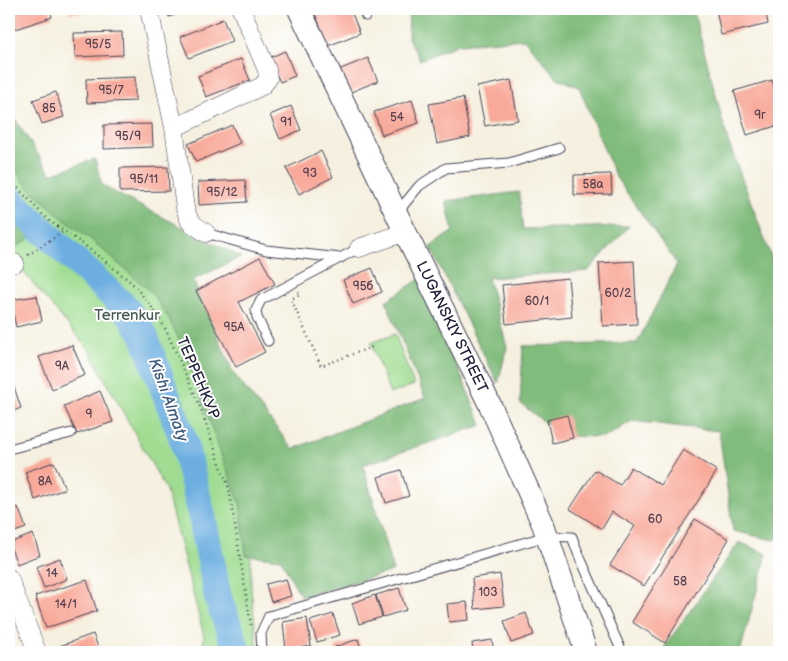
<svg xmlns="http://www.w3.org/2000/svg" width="788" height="661" viewBox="0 0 788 661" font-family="'Balsamiq Sans',sans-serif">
<rect width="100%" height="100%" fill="#fff"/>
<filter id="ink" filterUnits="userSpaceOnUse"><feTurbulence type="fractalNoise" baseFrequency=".02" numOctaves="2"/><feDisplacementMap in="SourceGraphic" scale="10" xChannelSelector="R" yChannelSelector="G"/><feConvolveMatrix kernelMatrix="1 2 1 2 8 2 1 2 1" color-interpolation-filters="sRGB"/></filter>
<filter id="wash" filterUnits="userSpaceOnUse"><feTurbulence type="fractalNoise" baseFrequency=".0096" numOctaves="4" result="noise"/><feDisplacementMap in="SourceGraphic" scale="20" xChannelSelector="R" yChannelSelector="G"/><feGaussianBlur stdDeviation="1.12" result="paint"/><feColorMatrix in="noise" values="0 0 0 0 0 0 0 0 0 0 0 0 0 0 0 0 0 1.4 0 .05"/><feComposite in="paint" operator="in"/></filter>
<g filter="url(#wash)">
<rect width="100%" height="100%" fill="#f5f0df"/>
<path fill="#a0dd92" stroke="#618066" d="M9 146 169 284 250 459 251 588 258 652H202L204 636 166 490 89 350 9 255Z
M395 334 414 385 390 394 371 343Z"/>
<path fill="#80bc7c" stroke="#516f5c" d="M409 9H693L728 141 779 278V537L774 540 733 531 719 431 632 421 606 437 562 436 520 403 523 346 637 343 677 264 615 176 579 87 557 78 524 39 459 44 420 60 408 38Z
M9 110 51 174 95 159 102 185 125 198 241 257 193 280 234 374 293 449 425 398 386 301 420 279 482 425 363 465 393 571 301 597 281 559 246 555 240 503 222 457 185 351 168 317 151 292 88 237 62 218 25 184 9 160Z
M519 192 523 229 629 226 588 271 488 278 507 347 498 383 430 247 453 231 446 201Z
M9 206 37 233 15 248 9 241Z
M739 542 767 554 740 652H661Z"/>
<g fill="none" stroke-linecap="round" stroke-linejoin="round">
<path stroke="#6caee0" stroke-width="28" d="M9 199 126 308 143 333 183 439 202 516 218 598 233 639 236 652"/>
</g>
<g id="blocks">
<path fill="#f8a999" d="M9 9H50L52 17 9 31Z
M69 9H117V11L69 13Z
M166 9H191L169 17Z
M318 9H350L360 33 328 46 314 11Z
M716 9H765L768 24 721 35Z
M223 19 232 41 189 58 180 37Z
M122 32 123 55 75 57 74 33Z
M285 51 295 76 280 82 269 58Z
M368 58 378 81 346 94 336 71Z
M241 59 250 80 206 97 198 76Z
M135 77V101L87 103 86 79Z
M511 80 518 120 485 126 477 87Z
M772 80 779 104V125L747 135 734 91Z
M56 92 64 117 42 124 33 100Z
M463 98 470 137 437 144 429 104Z
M412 100 419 123 382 135 374 112Z
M291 106 301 130 280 139 270 115Z
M152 124 153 147 104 149V125Z
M232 125 240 143 196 162 188 144Z
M321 151 333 177 299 194 286 168Z
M168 167 169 191 120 192V168Z
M611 174 612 194 574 195V175Z
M245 180 247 202 199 205 198 182Z
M260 257 275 284 239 302 265 352 236 367 196 291Z
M634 261 637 324 603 326 599 263Z
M372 268 382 292 353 304 343 280Z
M568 278 572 317 506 324 502 285Z
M37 296 42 321 16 327 10 300Z
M72 345 85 375 52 389 39 357Z
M14 387 21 408 9 413V389Z
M100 391 113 422 77 434 64 406Z
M567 415 573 438 552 443 547 420Z
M683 450 717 471 644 586 610 565 635 526 612 512 602 529 570 509 595 470 620 485 631 467 661 485Z
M54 462 65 489 35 500 25 472Z
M401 470 409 496 386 503 378 477Z
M18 507 26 528 9 534V510Z
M695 519 729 539 665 643 632 622Z
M33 534 40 555 17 564 9 543Z
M60 558 67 579 44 588 36 567Z
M500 574 504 606 475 609 472 578Z
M286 579 291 596 271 602 266 584Z
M87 580 97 611 46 628 35 596Z
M399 588 406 610 383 617 376 595Z
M375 595 382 617 359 624 352 603Z
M467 602 469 620 449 622 447 604Z
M526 613 534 635 511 643 504 621Z
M333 614 340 635 317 642 310 621Z
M307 618 311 646 286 650 283 622Z
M93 634 100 652H43Z
M358 639 362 652H337L335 647Z
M492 640 494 652H473L472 643Z"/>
</g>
</g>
<g filter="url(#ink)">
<use href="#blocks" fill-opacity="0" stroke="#424154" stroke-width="1"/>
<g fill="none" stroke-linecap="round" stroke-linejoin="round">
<g stroke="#424154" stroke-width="11">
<path id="service" d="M363 9 366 16
M397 213 419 186 446 168 509 163 559 148
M206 233 266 250 341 258
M268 341 257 317 256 310 261 300 359 248
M9 449 71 433
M262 652 261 633 269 616 547 536 572 537 578 553 622 652"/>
</g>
<g stroke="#424154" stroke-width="19">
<path id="minor" d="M149 9 174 128 185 208 190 222 206 233
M174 128 262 86 268 79 267 70 241 9
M359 248 406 232
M9 264 15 263
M9 578 37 652"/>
</g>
<g stroke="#424154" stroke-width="24">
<path id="tertiary" d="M299 9 409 240 491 407 543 524 586 652"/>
</g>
<path stroke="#424154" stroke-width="2.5" stroke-dasharray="1 4" stroke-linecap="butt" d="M9 176 16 186 48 220 83 244 131 282 151 306 166 330 199 404 229 489 251 625
M28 255 64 231
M298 292 300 295 291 299 321 366 372 347"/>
<use href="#service" stroke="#fff" stroke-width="9"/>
<use href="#minor" stroke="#fff" stroke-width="18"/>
<use href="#tertiary" stroke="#fff" stroke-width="22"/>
</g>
</g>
<g text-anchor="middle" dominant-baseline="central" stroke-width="4" stroke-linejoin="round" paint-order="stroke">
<g font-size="12" fill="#584452">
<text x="98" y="44">95/5</text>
<text x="111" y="90">95/7</text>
<text x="49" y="108">85</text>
<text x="760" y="115">9г</text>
<text x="397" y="117">54</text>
<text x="286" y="122">91</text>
<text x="128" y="136">95/9</text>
<text x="310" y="173">93</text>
<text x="144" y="179">95/11</text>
<text x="593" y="184">58а</text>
<text x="222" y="192">95/12</text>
<text x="363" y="286">95б</text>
<text x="618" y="293">60/2</text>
<text x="537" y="301">60/1</text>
<text x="234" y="327">95А</text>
<text x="62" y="366">9А</text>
<text x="89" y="414">9</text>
<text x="45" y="481">8А</text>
<text x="655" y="519">60</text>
<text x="52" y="573">14</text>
<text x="680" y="581">58</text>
<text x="488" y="592">103</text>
<text x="66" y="604">14/1</text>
</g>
<g font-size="15" fill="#485a55" stroke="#fff">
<text x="127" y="315">Terrenkur</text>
</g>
<g font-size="15" fill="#22223b" stroke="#fff">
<text transform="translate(452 327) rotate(64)">LUGANSKIY STREET</text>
<text transform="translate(198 378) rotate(67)">ТЕРРЕНКУР</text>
</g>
<g font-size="16" font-style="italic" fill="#405a7d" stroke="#fff">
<text transform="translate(168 400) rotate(70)">Kіshі Almaty</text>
</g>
</g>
<rect width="788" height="661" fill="none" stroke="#fff" stroke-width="30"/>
</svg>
